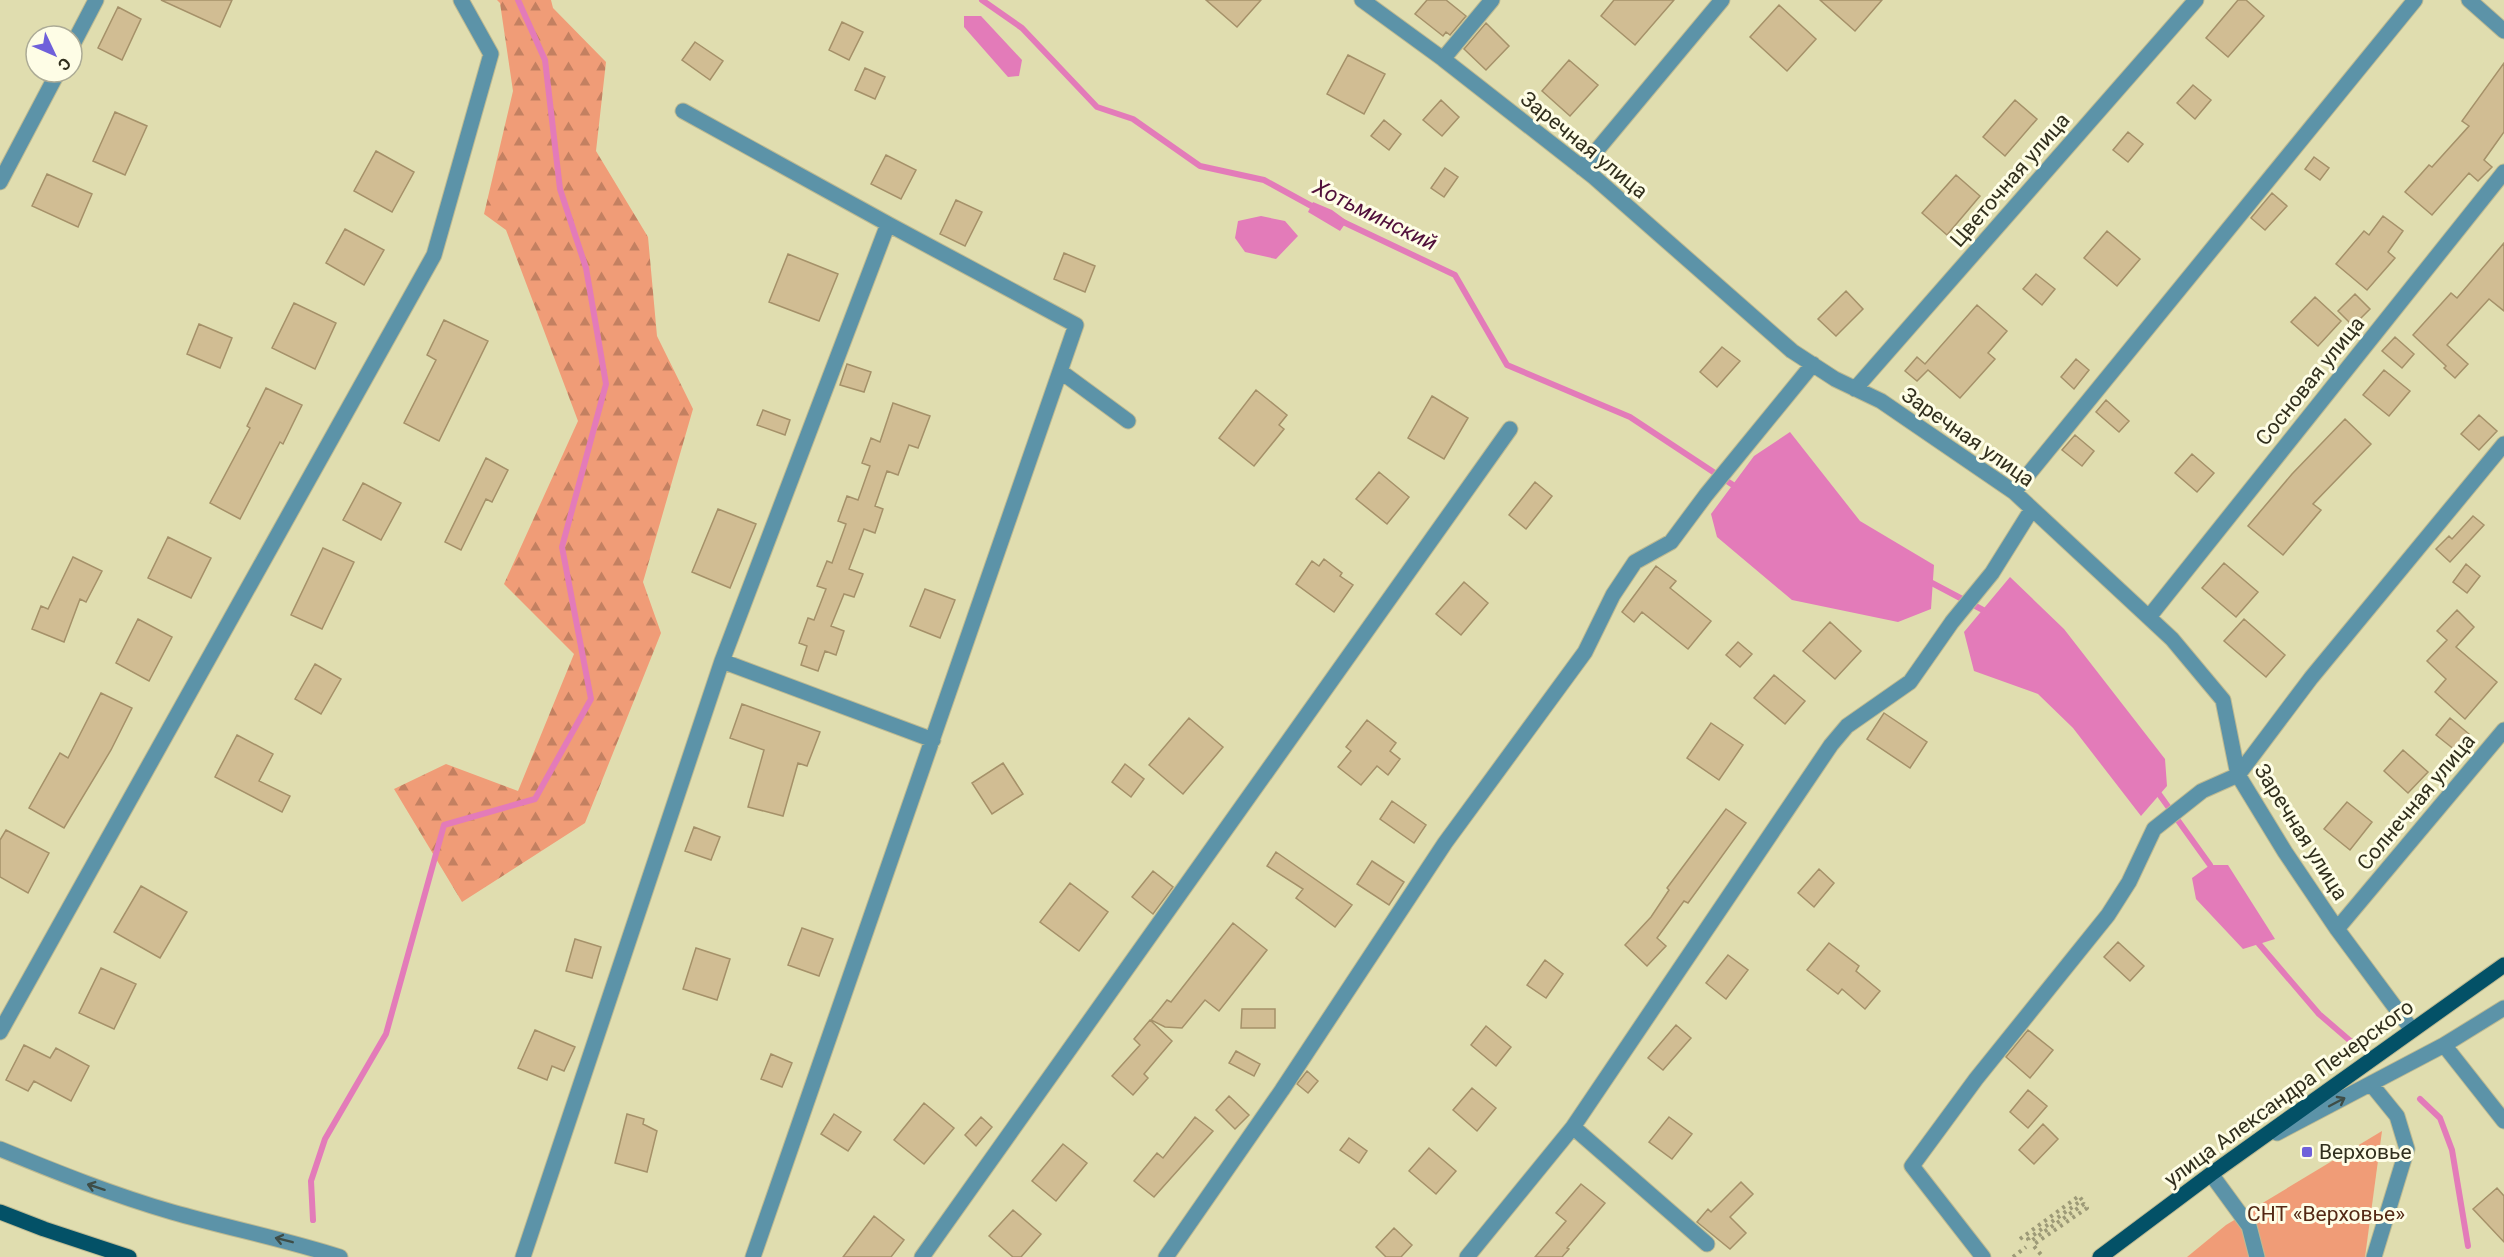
<svg xmlns="http://www.w3.org/2000/svg" width="2504" height="1257" viewBox="0 0 2504 1257" font-family="Roboto,sans-serif">
<defs>
<pattern id="forest-firs" width="22" height="20" patternUnits="userSpaceOnUse" patternTransform="scale(1.5)"><rect width="22" height="20" fill="#f09c77"/><path d="M5 1l3.5 6h-7zM16 11l3.5 6h-7z" fill="#c38061"/></pattern>
</defs>
<rect width="100%" height="100%" fill="#e0ddaf"/>
<path fill="#f09c77" d="M2382 1131 2365 1257H2187L2226 1225Z"/>
<path fill="url(#forest-firs)" d="M497 0H551L553 8 606 62 596 151 648 237 657 336 693 409 643 582 661 633 585 823 462 902 394 789 446 764 518 791 574 654 504 584 578 421 506 230 484 214 513 91 500 3Z"/>
<path fill="#e37bb9" d="M964 16H981L1022 60 1019 76 1008 77 964 27Z
M1313 202 1332 210 1347 221 1340 231 1308 212Z
M1261 216 1285 221 1298 236 1276 259 1245 252 1235 238 1238 221Z
M1790 432 1860 521 1934 565 1931 609 1898 622 1792 600 1717 537 1711 514 1754 456Z
M2010 577 2064 629 2165 759 2167 786 2141 816 2073 728 2038 694 1974 671 1964 632Z
M2210 865H2228L2275 939 2243 949 2196 899 2192 878Z"/>
<g fill="none" stroke-linecap="round" stroke-linejoin="round">
<path stroke="#e37bb9" stroke-width="6" d="M982 0 1022 28 1097 107 1133 119 1200 166 1264 180 1317 209
M1339 220 1455 275 1507 365 1630 417 1733 485
M1932 583 1983 610
M2159 794 2210 865
M2259 944 2319 1014 2355 1045
M2420 1099 2440 1118 2452 1150 2468 1246
M313 1220 311 1181 325 1139 386 1034 444 825 535 799 591 699 562 547 606 384 586 268 560 189 545 60 518 0"/>
</g>
<path fill="#d1bd93" stroke="#a59169" stroke-width="1.5" d="M161 0H232L220 27Z
M1206 0H1261L1237 27Z
M1427 0H1446L1466 16 1450 35 1446 32 1443 36 1415 14Z
M1614 0H1674L1635 45 1601 16Z
M1820 0H1882L1855 31Z
M2238 0H2246L2264 16 2228 57 2206 38Z
M1779 5 1816 39 1787 71 1750 37Z
M118 7 141 19 122 60 98 48Z
M842 22 863 32 849 60 829 50Z
M1486 23 1509 46 1486 70 1464 49Z
M695 42 723 61 710 80 682 60Z
M1348 55 1385 74 1364 114 1327 94Z
M1569 60 1598 85 1570 116 1542 91Z
M2504 63V132L2484 160 2492 167 2478 181 2469 173 2432 215 2405 192 2429 165 2432 167 2469 126 2462 121Z
M865 68 885 77 875 99 855 90Z
M2193 85 2211 100 2195 119 2177 103Z
M1441 100 1459 117 1442 136 1423 120Z
M2015 100 2037 119 2005 156 1983 137Z
M115 112 147 126 125 175 93 161Z
M1384 120 1401 134 1389 150 1371 136Z
M2128 132 2143 144 2128 162 2113 150Z
M376 151 414 172 392 212 354 191Z
M886 155 916 170 901 199 871 184Z
M2314 157 2329 168 2320 180 2305 169Z
M1445 168 1458 177 1444 197 1431 188Z
M47 174 92 194 78 227 32 206Z
M1956 175 1980 196 1947 235 1922 213Z
M2272 193 2287 206 2265 230 2251 218Z
M956 200 982 212 965 246 940 234Z
M2383 216 2403 231 2388 252 2395 258 2367 290 2336 264 2364 231 2369 235Z
M345 229 384 250 364 285 326 263Z
M2107 231 2140 259 2117 286 2084 258Z
M2504 243V311L2489 299 2447 345 2468 364 2455 378 2444 368 2446 366 2413 335 2451 293 2457 298Z
M1064 253 1095 266 1085 292 1054 279Z
M788 254 838 274 819 321 769 302Z
M2036 274 2055 289 2042 305 2023 289Z
M1846 291 1863 309 1836 336 1818 319Z
M2355 294 2370 309 2353 326 2338 311Z
M2315 297 2341 321 2318 346 2291 322Z
M294 303 336 323 315 369 272 348Z
M1977 305 2007 331 1988 353 1995 359 1960 398 1928 370 1917 381 1905 371 1917 357 1925 364Z
M444 320 488 341 439 441 404 423 436 360 427 355Z
M199 324 232 338 220 368 187 354Z
M2395 337 2414 354 2402 368 2382 351Z
M1722 347 1740 361 1717 387 1700 372Z
M2076 359 2089 370 2074 389 2061 377Z
M847 364 871 372 864 392 840 385Z
M2384 370 2410 391 2389 416 2363 395Z
M266 388 302 405 283 444 280 442 240 519 210 503 250 428 247 426Z
M1256 390 1287 415 1279 425 1284 429 1254 466 1219 438Z
M1432 396 1468 418 1444 459 1408 438Z
M2106 400 2129 421 2119 432 2096 412Z
M893 403 930 416 918 448 909 445 898 475 887 471 875 506 883 509 875 533 864 529 849 569 863 574 854 597 844 594 831 626 844 631 836 655 825 651 818 671 801 665 807 646 799 643 808 618 814 620 826 589 817 586 827 561 832 563 846 524 838 521 847 496 858 500 870 466 862 463 871 438 880 442Z
M763 410 790 420 785 435 757 425Z
M2479 415 2497 431 2479 450 2461 434Z
M2345 419 2371 444 2313 504 2321 510 2283 555 2248 526 2292 474Z
M2075 435 2094 451 2082 466 2062 450Z
M2192 454 2214 473 2197 492 2175 473Z
M486 458 508 470 492 502 486 499 461 550 445 542Z
M1379 472 1409 497 1387 524 1356 499Z
M1535 482 1552 496 1526 529 1509 515Z
M363 483 401 503 381 540 343 520Z
M718 509 756 524 730 588 692 572Z
M2473 516 2484 525 2450 562 2436 549 2449 536 2452 539Z
M168 537 211 558 191 598 148 578Z
M323 548 354 562 322 629 291 615Z
M73 557 102 571 86 602 80 599 64 642 32 629 41 606 48 609Z
M1324 559 1342 573 1340 576 1353 585 1334 612 1296 584 1312 561 1319 566Z
M2224 563 2258 592 2236 617 2202 588Z
M2466 564 2480 576 2467 593 2453 582Z
M1656 566 1676 581 1670 588 1711 621 1688 649 1642 612 1634 622 1622 612Z
M1464 582 1488 603 1461 635 1436 614Z
M925 589 955 600 940 638 910 626Z
M2457 610 2474 627 2456 647 2497 682 2465 719 2435 692 2446 679 2427 661 2447 640 2437 631Z
M138 619 172 637 149 681 116 663Z
M2244 619 2285 655 2266 677 2224 641Z
M1830 622 1861 651 1835 679 1803 651Z
M1738 642 1752 654 1740 667 1726 655Z
M315 664 341 679 321 714 295 699Z
M1774 675 1805 701 1785 724 1754 698Z
M101 693 132 708 111 750 64 828 29 808 60 753 68 758Z
M742 704 820 732 807 766 798 763 783 816 748 807 764 750 730 738Z
M1884 713 1927 742 1910 768 1867 739Z
M1189 718 1223 747 1183 794 1149 765Z
M2450 718 2469 734 2455 750 2436 735Z
M1367 720 1396 743 1390 751 1400 759 1388 775 1377 766 1361 785 1338 767 1351 751 1346 747Z
M1711 723 1743 745 1719 780 1687 758Z
M237 735 273 754 259 781 290 796 282 812 215 777Z
M2403 750 2428 772 2408 793 2384 771Z
M1003 763 1023 794 992 814 972 783Z
M1125 764 1144 779 1131 797 1112 782Z
M1392 801 1426 825 1414 843 1380 819Z
M2347 802 2372 822 2350 850 2324 829Z
M1726 809 1746 823 1688 903 1684 901 1657 938 1666 946 1647 966 1625 945 1651 917 1669 890 1667 888Z
M694 827 720 837 711 860 685 851Z
M6 830 49 853 28 893 0 877V840Z
M1276 852 1352 905 1335 927 1296 898 1303 889 1267 866Z
M1372 861 1404 882 1389 905 1357 884Z
M1819 869 1834 883 1814 907 1798 893Z
M1153 871 1173 887 1153 914 1132 897Z
M1070 883 1108 912 1079 951 1040 922Z
M141 886 187 912 160 958 114 932Z
M1233 923 1267 950 1219 1011 1205 1000 1182 1028 1165 1027 1151 1020 1167 1000 1171 1002Z
M802 928 833 939 819 976 788 965Z
M575 939 601 947 592 978 566 971Z
M2118 942 2144 966 2130 981 2104 957Z
M1829 943 1859 966 1856 971 1880 991 1865 1009 1842 989 1838 994 1807 970Z
M696 948 730 959 717 1000 683 989Z
M1728 955 1748 970 1726 999 1706 983Z
M1545 960 1563 974 1546 998 1527 985Z
M101 968 136 984 114 1029 79 1013Z
M1242 1009H1275V1028H1241Z
M1150 1020 1172 1041 1144 1074 1148 1078 1133 1095 1112 1076 1140 1045 1134 1039Z
M1676 1025 1691 1038 1663 1070 1648 1058Z
M1486 1026 1511 1047 1496 1066 1471 1045Z
M535 1030 575 1047 564 1071 552 1066 547 1080 518 1068Z
M2028 1030 2053 1050 2030 1078 2006 1057Z
M24 1045 50 1058 56 1048 89 1066 71 1101 34 1081 28 1091 6 1080Z
M1236 1051 1260 1064 1254 1076 1229 1063Z
M771 1054 792 1063 782 1087 761 1079Z
M1307 1071 1318 1081 1308 1093 1297 1084Z
M1472 1088 1496 1108 1477 1131 1453 1110Z
M2028 1090 2047 1106 2028 1128 2010 1112Z
M1229 1096 1249 1115 1235 1129 1216 1110Z
M924 1103 954 1128 924 1164 894 1140Z
M627 1114 644 1119 643 1124 657 1131 647 1172 615 1163Z
M834 1114 861 1132 848 1151 821 1134Z
M981 1117 992 1127 976 1146 965 1135Z
M1195 1117 1213 1131 1154 1197 1134 1181 1157 1153 1163 1158Z
M1669 1117 1692 1134 1672 1159 1649 1142Z
M2043 1124 2058 1139 2034 1164 2019 1150Z
M1349 1138 1367 1151 1359 1163 1340 1150Z
M1063 1144 1087 1163 1056 1201 1032 1181Z
M1429 1148 1456 1171 1436 1194 1409 1171Z
M1741 1182 1753 1194 1730 1217 1746 1233 1730 1249 1697 1222 1708 1209 1711 1212Z
M1581 1184 1605 1203 1567 1248 1569 1249 1562 1257H1535L1566 1221 1556 1213Z
M2497 1188 2504 1196V1242L2473 1209Z
M1013 1210 1041 1234 1021 1257H1013L989 1236Z
M874 1216 904 1240 891 1257H843Z
M1394 1228 1412 1245 1401 1257H1386L1376 1247Z"/>
<g fill="none" stroke-linecap="round" stroke-linejoin="round">
<g stroke="#bdba92" stroke-width="17">
<path id="minor" d="M1362 0 1443 59 1594 177 1792 351 1835 379 1881 401 2014 492 2172 639 2223 700 2238 775 2285 852 2337 929 2412 1030
M2469 0 2504 31
M72 46 96 0
M1443 59 1492 0
M1582 168 1722 0
M0 182 58 72
M1060 371 1128 421
M1855 389 2196 0
M2014 492 2415 0
M2149 617 2504 172
M722 661 933 740
M2337 929 2504 730
M0 1032 434 255 491 54 461 0
M2444 1045 2504 1121
M2371 1084 2397 1116 2407 1149 2374 1257
M1573 1127 1707 1244
M2277 1133 2444 1045 2504 1008
M0 1149C56 1172 113 1195 172 1212 228 1228 284 1239 340 1257
M2211 1174 2249 1226 2257 1257
M523 1257 722 661 888 224 683 111
M753 1257 1076 325 888 224
M922 1257 1510 429
M1166 1257 1282 1090 1445 843 1585 652 1613 595 1635 562 1671 542 1706 495 1813 364
M1467 1257 1573 1127 1831 745 1847 726 1910 682 1952 622 1992 573 2032 509
M1983 1257 1912 1166 1976 1079 2108 915 2129 882 2154 829 2202 791 2238 775 2311 678 2504 444"/>
</g>
<g stroke="#bdba92" stroke-width="17">
<path id="major" d="M0 1212 44 1229 129 1257
M2100 1257 2211 1174 2504 965"/>
</g>
<path stroke="#9d9a77" stroke-width="4" stroke-dasharray="3 4.5" stroke-linecap="butt" d="M2020 1239 2079 1196 2082 1200 2028 1239 2031 1241 2084 1204 2087 1208 2033 1245 2043 1257
M2013 1257 2026 1247"/>
<use href="#minor" stroke="#5c93a8" stroke-width="15"/>
<use href="#major" stroke="#035167" stroke-width="15"/>
</g>
<defs><path id="oneway-shaft" d="M-6 0H5M1.5-3L5.5 0L1.5 3" fill="none" stroke-width="1.6" stroke-linecap="round" stroke-linejoin="round" transform="scale(1.5)"/></defs>
<g stroke="#3e4d47">
<use href="#oneway-shaft" transform="translate(2337 1102) rotate(-28)"/>
<use href="#oneway-shaft" transform="translate(96 1187) rotate(-162)"/>
<use href="#oneway-shaft" transform="translate(284 1240) rotate(-166)"/>
</g>
<rect fill="#6f60da" stroke="#fefde6" stroke-width="2" x="2301" y="1146" width="12" height="12" rx="3"/>
<g text-anchor="middle" dominant-baseline="central" stroke-width="6" stroke-linejoin="round" paint-order="stroke">
<g font-size="21" fill="#312f1d" stroke="#fefde6">
<text transform="translate(1584 145) rotate(39)">Заречная улица</text>
<text transform="translate(2010 180) rotate(-49)">Цветочная улица</text>
<text transform="translate(2310 381) rotate(-51)">Сосновая улица</text>
<text transform="translate(1968 437) rotate(35)">Заречная улица</text>
<text transform="translate(2416 802) rotate(-50)">Солнечная улица</text>
<text transform="translate(2301 832) rotate(58)">Заречная улица</text>
<text transform="translate(2289 1093) rotate(-36)">улица Александра Печерского</text>
</g>
<g font-size="21" fill="#312f1d" stroke="#fefde6" text-anchor="start">
<text x="2319" y="1152">Верховье</text>
</g>
<g font-size="21" fill="#542915" stroke="#fefde6">
<text x="2326" y="1214">СНТ «Верховье»</text>
</g>
<g font-size="22" font-style="italic" fill="#500f3a" stroke="#fefde6">
<text transform="translate(1375 215) rotate(26)">Хотьминский</text>
</g>
</g>
<g transform="translate(54 54) rotate(134)"><circle r="28" fill="#fefde6" stroke="#acab96" stroke-width="1.5"/>
<path d="M0-4.5L10 22L0 15L-10 22Z" fill="#6f60da"/>
<text y="-9" font-size="16" font-weight="bold" text-anchor="middle" fill="#312f1d">С</text>
</g>
</svg>
